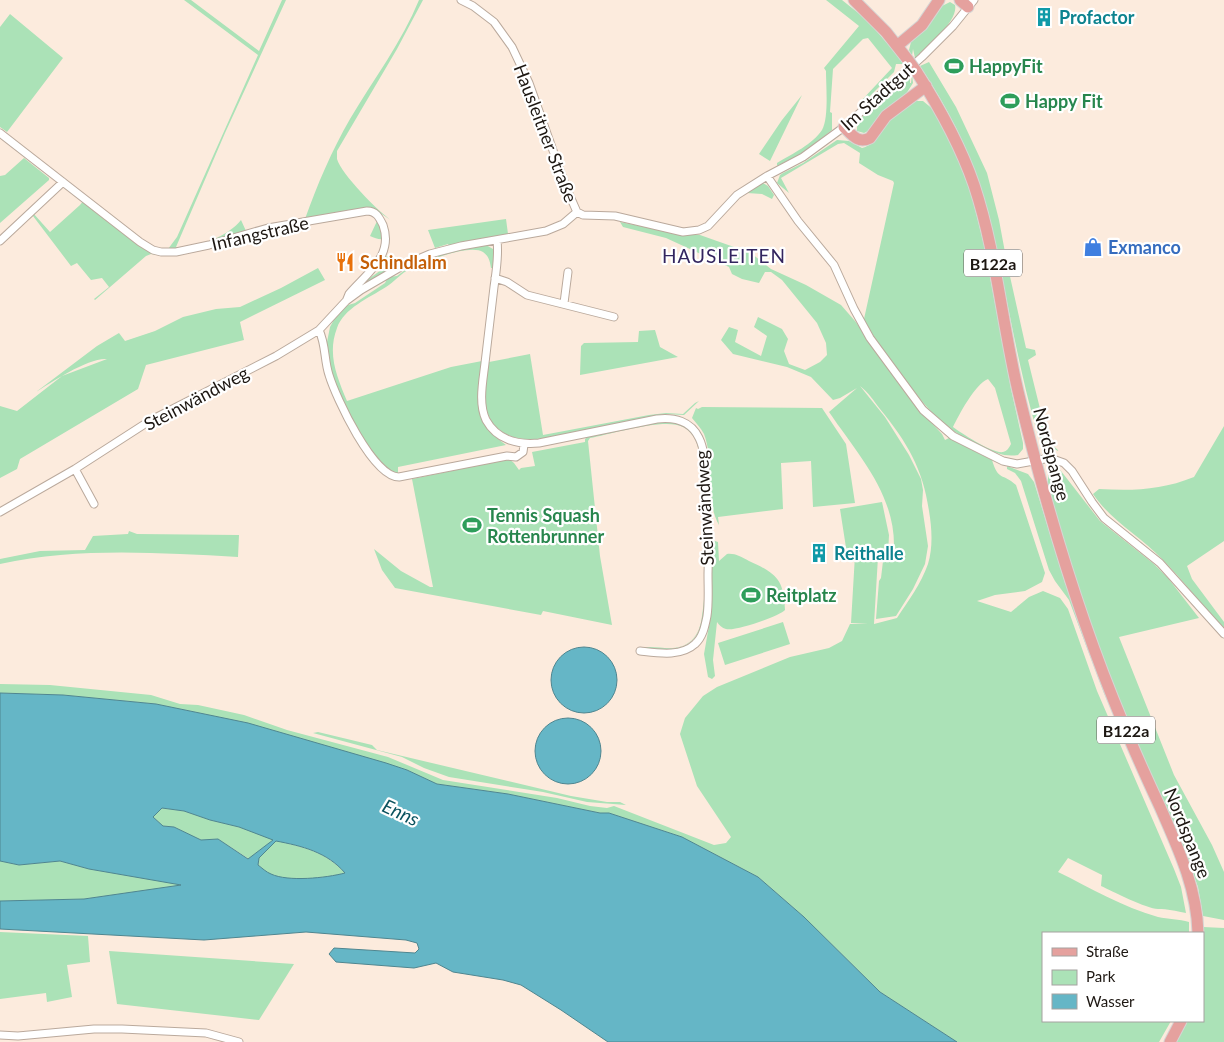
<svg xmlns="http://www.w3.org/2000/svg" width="1224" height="1042" viewBox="0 0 1224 1042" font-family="Lato,sans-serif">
<rect width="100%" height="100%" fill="#fcebdd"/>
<path fill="#abe2b7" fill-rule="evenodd" d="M184 0H191L259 51 282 0H286L225 133 176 247C195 249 229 236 241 220L246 231 222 239 171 251 168 249 177 237 258 55Z
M419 0H423L397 49 337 151C337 153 337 157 337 159 341 174 379 212 392 221L373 208 305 219C317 185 332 150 350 119 373 80 402 42 419 0Z
M826 0H842L867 20 905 64H896L894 72 863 103 861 101 892 68 868 38 863 39 833 69 830 112 832 113V130L805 152 777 166V163C792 154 813 144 822 130 829 118 826 85 826 71L824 68 859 26Z
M950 2 955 5C959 21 926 47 915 58L913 49 912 56 909 50 911 42 942 6Z
M10 14 63 58 7 132 0 127V27Z
M929 62 956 107 987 173 999 220 1007 263 1026 348 1035 350 1036 355 1028 360 1048 441 1059 451C1049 448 1043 444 1038 435 1022 381 1012 326 1001 272 996 247 992 222 984 198 970 150 947 107 920 66Z
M909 73 910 75 907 77 910 76V83H911L912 74 913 83 906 94 870 130 864 133 857 131C854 116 897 84 909 73Z
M802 95 770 161 759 154 782 120Z
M914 101H923L934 110 954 149 971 193 984 245 1011 389 1023 443V449L1018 455C1005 457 996 453 985 448 938 427 923 404 894 364 883 350 871 336 864 319L894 183 893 181 878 175 859 163 860 153 844 143 838 144 781 178 789 193 777 183 780 175 783 173 803 163 837 140 849 141 862 148C878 144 878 131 888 121 896 113 905 108 914 101ZM988 379 995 388 1011 444C1009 448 1007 451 1003 452 993 454 961 433 953 427 959 415 975 384 988 379Z
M24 158 49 178V180L0 223V176L5 175Z
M760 183H763L768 186 774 195 772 199 762 194 747 193Z
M84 200 141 244 167 255V256L151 254 146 256 95 300 94 299 109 287 102 278 91 280 77 263 71 266 33 216V213L50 232 80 205Z
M378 219 384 239C379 240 375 238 370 236Z
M506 219 508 234 449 246 448 244 435 248 428 230Z
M620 222 679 234 700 235 751 253 771 269 806 285 841 305 855 321 927 418 942 434 945 440 949 438 992 460C998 481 1003 473 1016 485L1045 573 1042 582 1025 591 995 595 977 601 1011 612 1029 597 1043 591 1060 598 1068 609 1097 691 1174 869 1181 887 1186 913C1175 911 1168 909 1158 909 1147 909 1112 891 1101 886L1102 875 1068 858 1058 872C1091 888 1122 907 1158 917 1168 919 1179 919 1189 922V933H1043V1021H1171L1159 1042H957L880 992 804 917 758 877 682 837 609 813H600L508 794 437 784 407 770 247 723 156 704 63 695 0 693V684L50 685 151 695 180 704 198 705 244 715 287 730 388 757 443 780 557 798 590 806 607 808 614 806 714 845 726 843 731 837 697 786 680 734 685 718 703 696 717 687 790 657 829 648 842 641 850 624H868L851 623 855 555 878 557 874 624 897 618C908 601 921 584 928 564 933 547 932 529 929 511 923 469 907 442 880 409 874 401 868 392 860 386L885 417 909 455 921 479 923 490 922 506 928 546 925 564 913 589 896 616 876 619 879 581 881 578 883 561H893C901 500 861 459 829 412L857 388 840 398 833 400 811 377 787 367 733 354 721 340 729 327 738 330 735 342 761 356 767 336 754 327 758 317 782 329 788 339 784 351 789 364 805 370 820 362 827 355 826 343 817 323 782 280 771 272H765L759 283 742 279 732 274 729 267 666 238 623 227Z
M486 245 493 249V268H491C490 262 489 256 483 252 470 243 424 262 410 269 401 273 394 282 386 287 369 298 344 308 337 328 327 354 337 377 347 401L451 367 482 361C477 400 472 419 506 445L398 467V474L385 468 367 446 343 405 328 363 327 342 330 327 336 316 345 306 355 303 385 283 388 277 397 276 413 264 434 255 460 249Z
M388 256 394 267 353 291 366 278H370L388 265 384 257Z
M318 268 325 280 240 322 244 340 146 365 138 389 20 459 17 469 0 478V406L17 411 62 376 107 359C90 357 51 382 36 392L97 346 119 333 125 341 155 331 183 317 216 309 240 307 281 288Z
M655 330 660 347 678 357 580 375 581 346 584 343 638 342 639 331Z
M530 354 543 435 649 415 666 413 683 414 695 403 699 401 684 415 666 414 649 417 544 438C516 443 489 434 485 402 484 389 487 375 489 362Z
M702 407 822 408 846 444 855 503 813 507 811 461 781 463 783 509 718 517 719 525C704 498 715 463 704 434 701 428 696 423 692 418L696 408 698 409Z
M661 422C675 422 687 424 695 436 702 449 702 467 703 481 706 524 707 568 704 611 699 652 675 651 641 648 658 644 676 655 692 640 698 634 701 625 702 616 708 579 704 539 702 501 702 483 703 462 697 444 695 437 690 431 683 427 666 417 611 434 590 438L588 441 600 556 612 625 543 611 541 615 395 588 382 570 374 549 401 571 430 587H433L412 479 509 459 514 463 519 470 521 468 535 466 532 452 585 442V439L589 436Z
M1224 426V541L1187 566 1192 579 1224 622V628C1202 606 1184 581 1162 559 1140 536 1111 521 1093 494L1099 489C1133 491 1162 490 1194 477Z
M1007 466 1028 474 1034 482 1065 583 1174 850 1187 892 1174 853 1104 693 1069 600 1055 581 1049 570 1021 481 1015 473 1007 469Z
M1057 469 1061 471 1100 521 1154 564 1168 578 1199 618 1119 637 1174 775 1212 845 1224 872V920L1203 916 1198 887 1185 851 1150 774 1106 669 1067 555 1048 486V475L1050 472Z
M882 502 889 535 888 554H847L840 509Z
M129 531 137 534 239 535 238 557C159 553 78 547 0 564V559L40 551 85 550 93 536 128 534Z
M712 540 718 542 719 561 727 554C735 553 741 557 749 561 775 573 784 578 785 610 780 616 734 632 726 629 722 628 719 625 717 622L713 660 715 676 712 679 708 677 704 654 712 609Z
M783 622 790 644 725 665 718 643Z
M318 732 372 745 377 750 571 796 607 802H620L626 805 587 802 543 792 449 777 424 768 402 757 313 733Z
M162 808 184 811 210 820 239 827 274 839 249 859 218 839 201 840 174 827 163 826 153 817Z
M276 840C306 849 323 850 345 873 326 878 289 883 271 875 266 873 262 868 258 865L259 858Z
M0 861 19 865 60 861 89 869 184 885 84 899 0 901Z
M1203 927 1224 928V1042H1176L1187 1021H1203Z
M0 932 88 936 90 962 67 965 72 997 47 1002 46 993 0 999Z
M109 951 294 964 259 1020 117 1004Z"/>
<path fill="#65b6c6" stroke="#4f8690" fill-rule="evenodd" d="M551 680a33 33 0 1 1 66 0a33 33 0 1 1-66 0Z
M0 693 63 695 156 704 248 723 386 763 407 770 437 784 508 794 600 813H609L682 837 758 877 804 917 880 992 957 1042H608L561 1010 521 985 503 980 453 972 436 963 414 968 336 962 329 954 334 948 415 953 419 949 417 943 406 940 306 932 204 940 0 929V901L84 899 181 885 89 869 60 861 19 865 0 861ZM162 808 184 811 210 820 239 827 273 840 248 859 218 839 201 840 174 827 163 826 153 817ZM276 841C302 846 327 852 345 873 326 878 288 882 271 874 266 872 262 868 258 865L259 858Z
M535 751a33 33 0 1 1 66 0a33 33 0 1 1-66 0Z"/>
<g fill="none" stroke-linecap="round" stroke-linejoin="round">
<g stroke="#baa99c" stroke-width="9">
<path id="street" d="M461 0 473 6 494 22 512 47 529 83 566 187 577 212 583 215 615 216 683 232 699 230 708 226 737 195 767 176 803 157 844 127 922 57 953 26 974 0
M0 133 140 242 153 250 161 252H176L209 245 268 228 367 211C376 211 379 217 383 225 394 256 367 273 349 294L347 299
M767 176 798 221 834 265 854 309 870 338 923 410 953 436 1003 461 1017 464 1050 458 1064 463 1072 471 1092 502 1104 518 1160 563 1224 634
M0 241 63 182
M497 241C499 256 496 272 494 287 491 312 488 338 485 363 483 381 478 403 486 420 497 440 518 445 539 443L657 419C674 417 691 421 699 438 706 452 705 471 706 487 708 516 709 545 708 574 708 588 709 603 707 616 705 626 703 637 695 644 681 657 658 653 640 651
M495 278 507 282 527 295 614 317
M564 303 568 272
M319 330C326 345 324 360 329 375 336 398 373 477 399 477L507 456 516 457 523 452 524 445
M75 469 94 504
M0 512 75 469 151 420 276 356 319 330 346 301 361 290 404 265 430 254 461 246 546 231 563 224 577 212
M0 1035 18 1036 94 1029H122L206 1033 239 1042"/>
</g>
<g stroke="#d6d5d4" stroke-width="13">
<path id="primary" d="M854 0 886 32 908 60
M960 0 968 7
M897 46 922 25 939 0
M916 71C939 107 960 144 974 185 996 251 1002 323 1018 391 1045 504 1078 616 1123 723 1134 751 1147 779 1160 807 1178 848 1197 888 1198 933
M844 127C852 135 858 144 870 138L886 116 926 86
M1170 1042 1181 1021"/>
</g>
<use href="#street" stroke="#fff" stroke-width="7"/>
<use href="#primary" stroke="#e5a19e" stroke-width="11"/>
<g stroke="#d6d5d4" stroke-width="13" stroke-linecap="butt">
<path id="primary-bridge" d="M908 60 916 71"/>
</g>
<use href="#primary-bridge" stroke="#e5a19e" stroke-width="11"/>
</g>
<defs>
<g id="building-bare" transform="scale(1.5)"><path d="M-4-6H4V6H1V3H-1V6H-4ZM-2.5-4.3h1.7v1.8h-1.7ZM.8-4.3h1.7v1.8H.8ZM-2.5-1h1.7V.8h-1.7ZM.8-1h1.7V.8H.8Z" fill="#0f9aa8" stroke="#fff" stroke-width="2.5" paint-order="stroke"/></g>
<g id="stadium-bare" transform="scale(1.5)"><path d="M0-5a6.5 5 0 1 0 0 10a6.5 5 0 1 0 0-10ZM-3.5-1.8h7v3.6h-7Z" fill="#2e9e5b" stroke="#fff" stroke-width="2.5" paint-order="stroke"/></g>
<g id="shop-bare" transform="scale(1.5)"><path d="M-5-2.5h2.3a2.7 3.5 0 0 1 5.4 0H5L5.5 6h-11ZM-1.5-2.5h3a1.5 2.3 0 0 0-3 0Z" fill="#3f7fe0" stroke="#fff" stroke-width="2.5" paint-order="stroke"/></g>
<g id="restaurant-bare" transform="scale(1.5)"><path d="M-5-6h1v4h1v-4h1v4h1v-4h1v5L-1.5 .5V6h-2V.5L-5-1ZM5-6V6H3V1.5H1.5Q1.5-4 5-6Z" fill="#e8710a" stroke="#fff" stroke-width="2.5" paint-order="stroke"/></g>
</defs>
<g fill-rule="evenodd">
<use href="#building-bare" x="1044" y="17"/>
<use href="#stadium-bare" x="954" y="66"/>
<use href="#stadium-bare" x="1010" y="101"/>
<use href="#shop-bare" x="1093" y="247"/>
<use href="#restaurant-bare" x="345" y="262"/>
<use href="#stadium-bare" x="472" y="525"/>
<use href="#building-bare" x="819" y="553"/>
<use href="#stadium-bare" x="751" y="595"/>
</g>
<g text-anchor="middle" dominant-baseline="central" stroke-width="4.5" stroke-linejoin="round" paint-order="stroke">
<g fill="#fff" stroke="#615d59" stroke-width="1">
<rect x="964" y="249.5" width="58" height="27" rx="4"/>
<rect x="1097" y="716.5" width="58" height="27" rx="4"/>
</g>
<g font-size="16" font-weight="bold" fill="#1d1712">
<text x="993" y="263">B122a</text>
<text x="1126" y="730">B122a</text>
</g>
<g font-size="18" font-weight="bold" fill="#0d838f" stroke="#fff" text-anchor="start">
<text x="1059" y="17">Profactor</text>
<text x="834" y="553">Reithalle</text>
</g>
<g font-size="18" font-weight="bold" fill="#27864d" stroke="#fff" text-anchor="start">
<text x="969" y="66">HappyFit</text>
<text x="1025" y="101">Happy Fit</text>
<text x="487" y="515">Tennis Squash<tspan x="487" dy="21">Rottenbrunner</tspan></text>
<text x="766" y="595">Reitplatz</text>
</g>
<g font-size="18" fill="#1d1712" stroke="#fff">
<text transform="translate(877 96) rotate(-42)">Im Stadtgut</text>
<text transform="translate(546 133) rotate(69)">Hausleitner Straße</text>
<text transform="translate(260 233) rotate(-13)">Infangstraße</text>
<text transform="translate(196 398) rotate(-28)">Steinwändweg</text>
<text transform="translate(1052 454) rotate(75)">Nordspange</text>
<text transform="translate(704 508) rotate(-93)">Steinwändweg</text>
<text transform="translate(1188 833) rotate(68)">Nordspange</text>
</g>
<g font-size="18" font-weight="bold" fill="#366cbe" stroke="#fff" text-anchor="start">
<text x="1108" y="247">Exmanco</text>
</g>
<g font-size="18" font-weight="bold" fill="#c56008" stroke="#fff" text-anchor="start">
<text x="360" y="262">Schindlalm</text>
</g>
<g font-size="19" letter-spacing="1" fill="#33255f" stroke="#fff">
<text x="724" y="255">HAUSLEITEN</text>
</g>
<g font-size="19" font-style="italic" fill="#0b535f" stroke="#fff">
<text transform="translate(401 812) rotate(25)">Enns</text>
</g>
</g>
<rect x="1042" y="932" width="162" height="90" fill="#ffffff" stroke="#a5a2a0"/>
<rect x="1052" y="948" width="25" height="8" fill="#e5a19e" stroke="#a5a2a0"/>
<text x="1086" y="957" font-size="15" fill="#1d1712">Straße</text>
<rect x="1052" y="970" width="25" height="15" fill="#abe2b7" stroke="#a5a2a0"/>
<text x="1086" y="982" font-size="15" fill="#1d1712">Park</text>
<rect x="1052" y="994" width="25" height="15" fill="#65b6c6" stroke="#a5a2a0"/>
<text x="1086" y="1007" font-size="15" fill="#1d1712">Wasser</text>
</svg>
